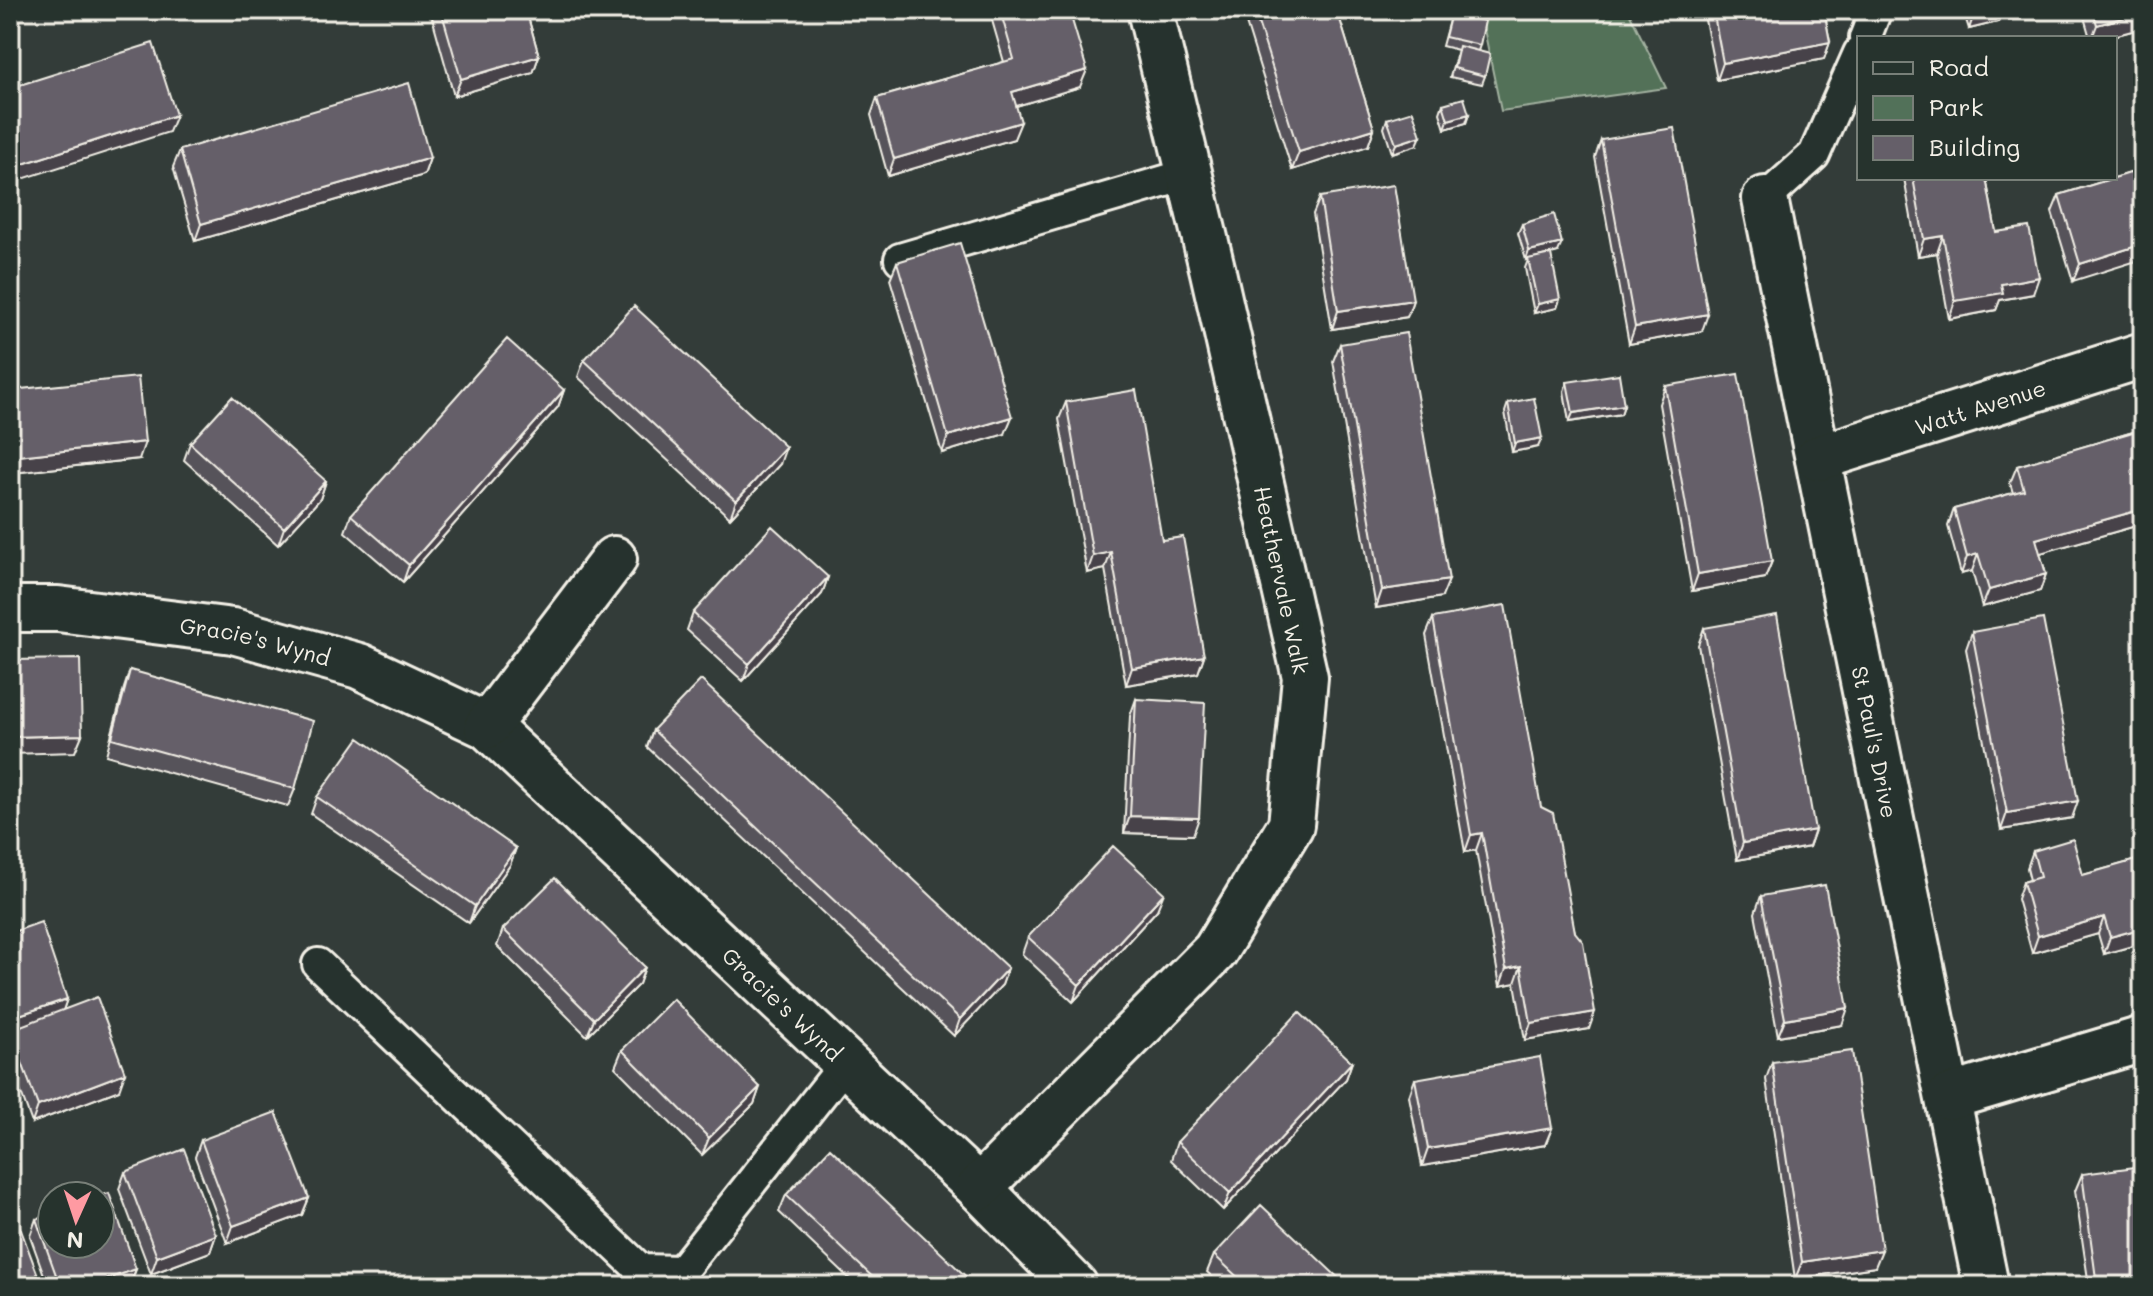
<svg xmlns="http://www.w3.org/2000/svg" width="2153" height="1296" viewBox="0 0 2153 1296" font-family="Mali,sans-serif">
<rect width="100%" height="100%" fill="#333c39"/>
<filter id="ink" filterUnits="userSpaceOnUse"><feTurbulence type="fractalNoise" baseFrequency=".0125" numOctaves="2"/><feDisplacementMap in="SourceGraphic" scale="16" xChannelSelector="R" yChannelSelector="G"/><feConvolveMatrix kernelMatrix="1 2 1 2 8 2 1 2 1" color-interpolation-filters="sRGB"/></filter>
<g filter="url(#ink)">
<path fill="#527159" stroke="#a3b1a0" stroke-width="2" d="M1480 10H1628L1666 88 1501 111Z"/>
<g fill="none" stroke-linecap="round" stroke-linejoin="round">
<g stroke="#f4f1e8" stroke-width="36">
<path id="lane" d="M1865 38 1876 10
M1765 199 1814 155 1859 53
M900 259 1189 174
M318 964 641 1270 681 1271 846 1063"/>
</g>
<g stroke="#f4f1e8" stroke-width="50">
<g id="street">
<path id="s1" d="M1765 199 1986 1286"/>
<path id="s2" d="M1818 458 2143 355"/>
<path id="s3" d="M10 609H58L233 631 359 666 487 726 979 1188 1075 1286"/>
<path d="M487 726 614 559"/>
<path d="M1949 1097 2143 1039"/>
<path d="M979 1188 1215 951 1291 825 1305 677 1213 272 1150 10"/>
</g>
</g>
<use href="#lane" stroke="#26332d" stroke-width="30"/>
<use href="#street" stroke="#26332d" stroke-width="44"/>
</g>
<path fill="#57525a" stroke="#f4f1e8" stroke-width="2" d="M430 10H526L539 56 533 73 454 96Z
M989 10H1069L1080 87 1016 106 1014 139 888 176 871 115 877 98 1004 62Z
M1242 10H1337L1374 129 1368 146 1292 170Z
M1705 10H1824L1830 42 1824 59 1717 80 1704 15Z
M1963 10H2001V13L1998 22 1969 29Z
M2082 10H2143V28L2106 38H2090Z
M1451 13 1480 45 1478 51 1485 76 1482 84 1450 77 1458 50 1442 46Z
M1443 104 1469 114 1466 123 1445 129 1440 113Z
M1387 119 1417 145 1392 153 1384 128Z
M1601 140 1702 331 1629 344 1595 157Z
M180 150 430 158 424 175 195 241 173 167Z
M2143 169 2073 281 2052 212 2059 195Z
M1904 178H1986L1996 232 2033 294 2000 300 1996 310 1949 319 1937 253 1918 256Z
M1320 197 1413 300 1407 317 1332 329 1313 214Z
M1522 224 1558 252 1533 259 1560 299 1557 308 1534 313 1525 268 1528 260H1526L1518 233Z
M897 262 1005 434 942 453 890 279Z
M1340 344 1442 597 1376 608 1333 361Z
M584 360 780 464 730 518 578 377Z
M1567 382 1624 405 1621 414 1569 422 1564 391Z
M1665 386 1772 561 1765 578 1692 591 1659 404Z
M11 390 139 459 12 473 10 456Z
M564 390 558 407 403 582 345 532 351 515Z
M1066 402 1162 540 1204 656 1198 673 1126 685 1105 569 1087 573 1059 419Z
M1508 403 1538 447 1512 452 1505 412Z
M2143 429V524L2040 553 2046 574 2040 591 1982 607 1972 571 1961 574 1948 526 1954 509 2013 493 2010 483 2017 466Z
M190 443 326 481 320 499 278 545 184 460Z
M828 577 822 594 743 681 687 630 693 613Z
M1433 618 1541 807 1575 932 1589 1029 1525 1040 1515 983 1500 986 1476 850 1465 852 1426 635Z
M1704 628 1815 830 1809 847 1737 860 1698 645Z
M1972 632 2072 818 2001 830 1966 649Z
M130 670 295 789 288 806 106 755 124 688Z
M1136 699 1193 835 1124 833 1130 716Z
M653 730 1008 968 1002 985 954 1036 647 747Z
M317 797 516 848 510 865 469 923 311 814Z
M2033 851 2083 875 2143 858V943L2104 954 2098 934 2032 953 2017 899 2023 882 2030 880 2027 868Z
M1761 896 1842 1025 1778 1036 1755 913Z
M1157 910 1073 1002 1022 954 1028 937Z
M503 929 645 967 639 984 587 1036 497 946Z
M10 933 67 999 63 1010 119 1090 32 1123 10 1063Z
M622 1050 760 1087 754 1104 702 1155 615 1067Z
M1352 1062 1346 1079 1223 1210 1171 1160 1177 1142Z
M1772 1062 1875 1267 1795 1279 1766 1079Z
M1415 1079 1552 1128 1545 1145 1422 1166 1409 1096Z
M201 1140 309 1198 302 1215 227 1243 195 1157Z
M125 1172 216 1235 210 1252 151 1274 119 1189Z
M2082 1174 2143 1286H2089L2075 1191Z
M786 1195 976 1286H857L779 1212Z
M36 1219 136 1269 130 1286H48L30 1236Z
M1214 1255 1347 1286H1222L1207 1272Z"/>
<path fill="#47424a" stroke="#f4f1e8" stroke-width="2" d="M2143 12V28L2106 38H2092L2097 25Z
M2001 13 1998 22 1969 29 1972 20Z
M1830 42 1824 59 1717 80 1723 63Z
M539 56 533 73 454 96 461 79Z
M1087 70 1080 87 1006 109 1012 92Z
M1469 114 1466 123 1445 129 1448 120Z
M176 115 169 132 10 183V168Z
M1021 122 1014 139 888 176 894 159Z
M1374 129 1368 146 1292 170 1299 152Z
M1421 136 1417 145 1392 153 1396 144Z
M430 158 424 175 195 241 201 224Z
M1943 236 1937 253 1918 256 1924 239Z
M1562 243 1558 252 1526 260 1529 251Z
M2143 244V259L2073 281 2080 264Z
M2039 277 2033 294 2000 300 1996 310 1949 319 1955 301 2001 284Z
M1560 299 1557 308 1534 313 1538 304Z
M1413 300 1407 317 1332 329 1338 311Z
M1708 314 1702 331 1629 344 1635 327Z
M564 390 558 407 403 582 409 565Z
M1624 405 1621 414 1569 422 1573 413Z
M1012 417 1005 434 942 453 948 436Z
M1542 438 1538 447 1512 452 1515 443Z
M145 442 139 459 12 473 18 456Z
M786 447 780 464 730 518 736 501Z
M326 481 320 499 278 545 284 528Z
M2143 509V524L2030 556 2036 539Z
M1111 552 1105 569 1087 573 1093 556Z
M1978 554 1972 571 1961 574 1967 557Z
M1772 561 1765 578 1692 591 1698 574Z
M2046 574 2040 591 1982 607 1989 590Z
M828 577 822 594 743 681 749 664Z
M1449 580 1442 597 1376 608 1382 590Z
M1204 656 1198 673 1126 685 1132 668Z
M82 735 75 752 10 754V737Z
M2078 801 2072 818 2001 830 2007 813Z
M1130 816 1199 818 1193 835 1124 833Z
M1815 830 1809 847 1737 860 1743 843Z
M1482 833 1476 850 1465 852 1471 835Z
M516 848 510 865 469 923 475 906Z
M1164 893 1157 910 1073 1002 1079 985Z
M2104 917 2098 934 2032 953 2038 936Z
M2143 928V943L2104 954 2110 937Z
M1521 966 1515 983 1500 986 1506 969Z
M645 967 639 984 587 1036 594 1019Z
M1008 968 1002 985 954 1036 960 1019Z
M67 999 61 1016 10 1030V1018Z
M1848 1008 1842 1025 1778 1036 1785 1019Z
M1595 1012 1589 1029 1525 1040 1531 1023Z
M1352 1062 1346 1079 1223 1210 1230 1193Z
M125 1073 119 1090 32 1123 38 1106Z
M760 1087 754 1104 702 1155 709 1138Z
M1552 1128 1545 1145 1422 1166 1428 1149Z
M309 1198 302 1215 227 1243 233 1226Z
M216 1235 210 1252 151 1274 157 1257Z
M1882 1250 1875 1267 1795 1279 1802 1262Z
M136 1269 129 1286H88Z"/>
<path fill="#655f69" stroke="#f4f1e8" stroke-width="2" d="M441 10H526L539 56 461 79Z
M1000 10H1069L1087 70 1012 92 1021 122 894 159 877 98 1014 59Z
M1254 10H1337L1374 129 1299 152Z
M1713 10H1824L1830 42 1723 63Z
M1969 10H2001V13L1972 20Z
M2093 10H2143V12L2097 25Z
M1451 13 1485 21 1480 45 1445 37Z
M153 43 176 115 10 168V88Z
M1459 46 1490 54 1485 76 1454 68Z
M409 83 430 158 201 224 180 150Z
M1464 98 1469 114 1448 120 1443 104Z
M1413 111 1421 136 1396 144 1387 119Z
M1674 128 1708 314 1635 327 1601 140Z
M2143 169V244L2080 264 2059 195Z
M1913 178H1986L1996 232 2029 227 2039 277 2001 284 2003 293 1955 301 1943 236 1924 239Z
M1394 185 1413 300 1338 311 1320 197Z
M1554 214 1562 243 1529 251 1522 224Z
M960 243 1012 417 948 436 897 262Z
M1551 254 1560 299 1538 304 1528 259Z
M634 306 786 447 736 501 584 360Z
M1406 333 1449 580 1382 590 1340 344Z
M507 339 564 390 409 565 351 515Z
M1619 374 1624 405 1573 413 1567 382Z
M1738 374 1772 561 1698 574 1665 386Z
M138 377 145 442 18 456 11 390Z
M1136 390 1162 540 1183 537 1204 656 1132 668 1111 552 1093 556 1066 402Z
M232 397 326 481 284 528 190 443Z
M1534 398 1542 438 1515 443 1508 403Z
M2143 429V509L2036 539 2046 574 1989 590 1978 554 1967 557 1954 509 2024 490 2017 466Z
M772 526 828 577 749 664 693 613Z
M1505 605 1541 807 1553 813 1575 932 1583 942 1595 1012 1531 1023 1521 966 1506 969 1482 833 1471 835 1433 618Z
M1777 615 1815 830 1743 843 1704 628Z
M2043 619 2078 801 2007 813 1972 632Z
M80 659 82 735 10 737V660Z
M130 670 313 721 295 789 112 738Z
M701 680 1008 968 960 1019 653 730Z
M1136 699 1205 703 1199 818 1130 816Z
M359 738 516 848 475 906 317 797Z
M2073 839 2083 875 2143 858V928L2110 937 2104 917 2038 936 2023 882 2040 877 2033 851Z
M1113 846 1164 893 1079 985 1028 937Z
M555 878 645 967 594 1019 503 929Z
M1825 885 1848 1008 1785 1019 1761 896Z
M41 922 67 999 10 1018V933Z
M97 997 125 1073 38 1106 10 1030Z
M673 999 760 1087 709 1138 622 1050Z
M1299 1012 1352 1062 1230 1193 1177 1142Z
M1852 1051 1882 1250 1802 1262 1772 1062Z
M1540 1057 1552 1128 1428 1149 1415 1079Z
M276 1112 309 1198 233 1226 201 1140Z
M830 1148 976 1286H882L786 1195Z
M184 1149 216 1235 157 1257 125 1172Z
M2143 1166V1286H2097L2082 1174Z
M109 1193 136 1269 88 1286H60L36 1219 52 1213V1244H100V1196Z
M1261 1205 1347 1286H1247L1214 1255Z
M18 1222 42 1286H10V1225Z"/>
</g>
<g text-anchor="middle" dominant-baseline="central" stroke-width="8" stroke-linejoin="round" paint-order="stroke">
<g font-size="22" fill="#f4f1e8" stroke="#26332d">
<text stroke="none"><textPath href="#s2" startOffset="170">Watt Avenue</textPath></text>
<text transform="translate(1282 580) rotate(78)">Heathervale Walk</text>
<text stroke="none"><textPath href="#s3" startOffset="248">Gracie's Wynd</textPath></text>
<text stroke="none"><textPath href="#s1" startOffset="554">St Paul's Drive</textPath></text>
<text stroke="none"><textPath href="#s3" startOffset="902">Gracie's Wynd</textPath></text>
</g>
</g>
<rect width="2153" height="1296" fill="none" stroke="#26332d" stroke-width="40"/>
<rect x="20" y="20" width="2113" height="1256" fill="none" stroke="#f4f1e8" stroke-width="3" filter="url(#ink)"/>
<rect x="1857" y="36" width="260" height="144" fill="#26332d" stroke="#787f78" stroke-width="2"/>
<rect x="1873" y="62" width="40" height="12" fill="#26332d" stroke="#787f78" stroke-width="2"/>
<text x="1929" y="76" font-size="24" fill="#f4f1e8">Road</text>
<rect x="1873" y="96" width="40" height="24" fill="#527159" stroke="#787f78" stroke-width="2"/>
<text x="1929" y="116" font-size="24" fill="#f4f1e8">Park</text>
<rect x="1873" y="136" width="40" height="24" fill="#655f69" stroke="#787f78" stroke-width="2"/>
<text x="1929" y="156" font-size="24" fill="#f4f1e8">Building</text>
<g transform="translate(76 1220) rotate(183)"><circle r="38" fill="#26332d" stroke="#787f78" stroke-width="2"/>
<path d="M0-6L14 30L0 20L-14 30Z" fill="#ff9aa2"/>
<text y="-12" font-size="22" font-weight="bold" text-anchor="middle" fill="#f4f1e8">N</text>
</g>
</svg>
